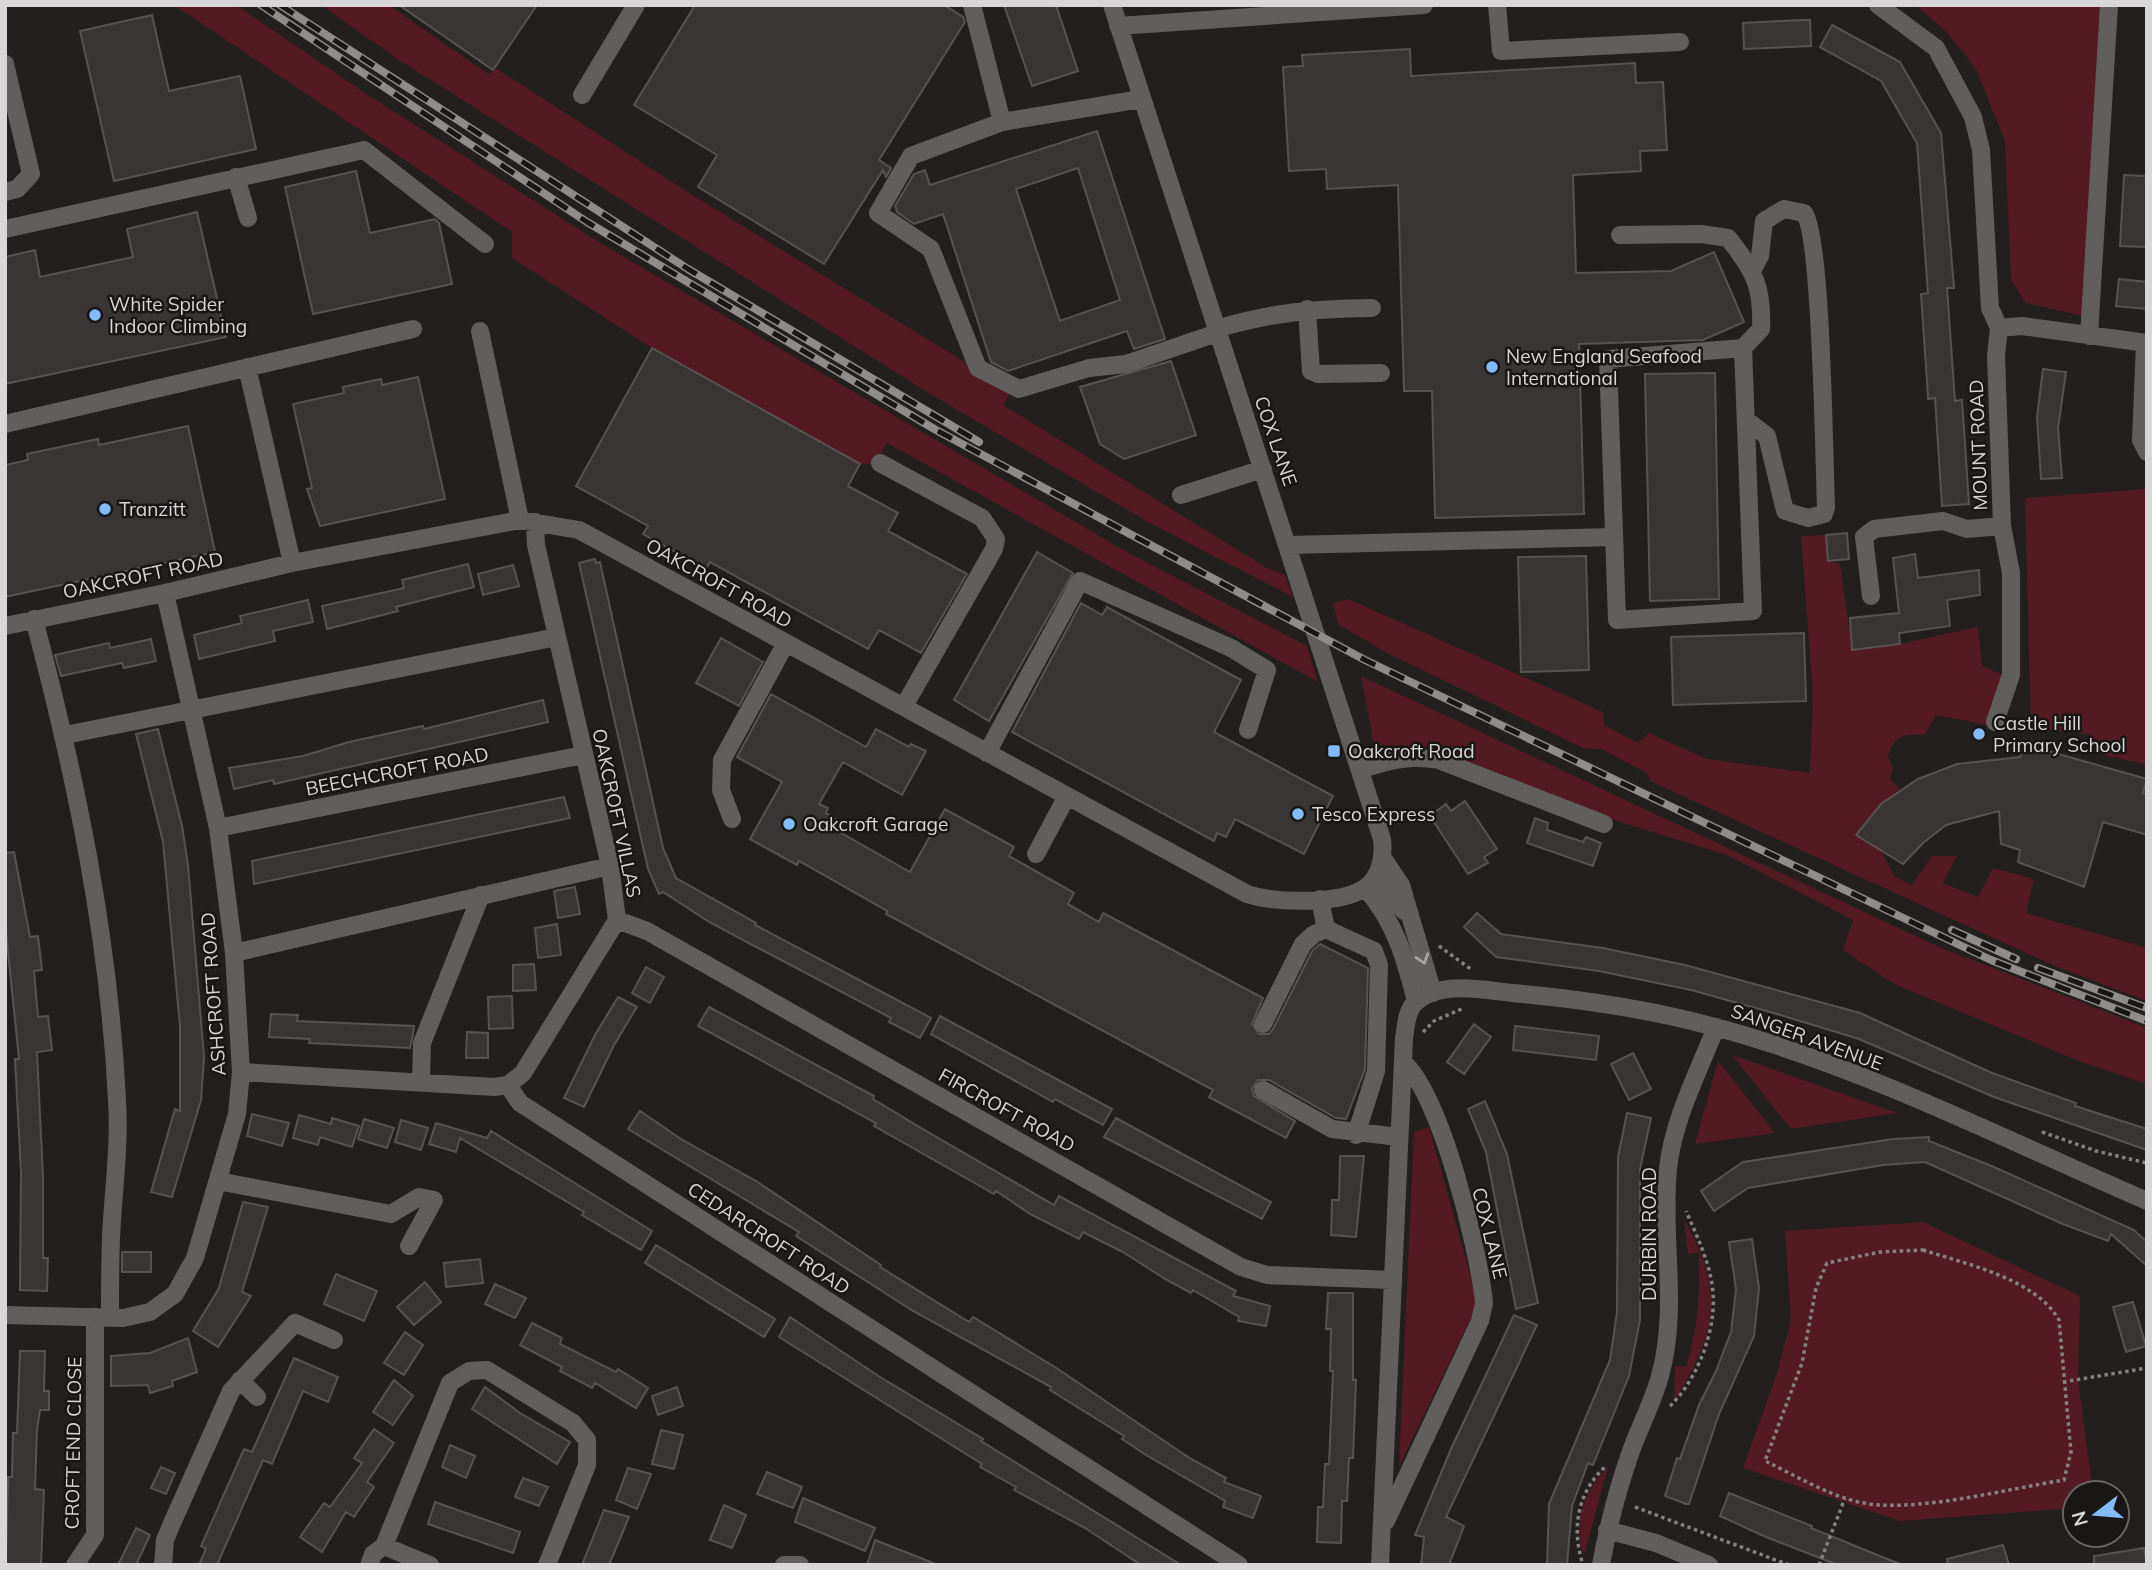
<svg xmlns="http://www.w3.org/2000/svg" width="2152" height="1570" viewBox="0 0 2152 1570" font-family="Mulish,sans-serif">
<rect width="100%" height="100%" fill="#231f1f"/>
<path fill="#531a24" d="M174 5H236L368 95 602 244 1125 551 1307 646 1318 682 887 443 874 464H860L652 348 512 258V232Z
M321 5H389L488 74 497 69 697 198 1012 391 1003 405 1267 568 1285 575 1293 597 1148 522 932 395 399 60Z
M1915 5H2105L2084 316 2026 303 2011 280 2005 141 1976 69 1946 31Z
M2147 489V765L2096 753 2090 735 2031 727 2025 498Z
M1826 535 1828 561 1840 564 1852 649 1895 645 1978 627 1982 666 2012 679 2003 728 1936 715 1925 735C1904 733 1894 735 1888 757L1893 768 1890 778 1900 789 1868 818 1857 835 1881 851 1895 877 1912 885 1932 856H1957L1943 883 1978 897 1993 868 2034 879 2026 913 2147 948V1001L2055 966 1650 781 1647 773 1601 749 1583 748 1385 652 1338 624 1333 603 1348 599 1603 712 1604 725 1638 743 1649 733 1707 759 1810 773 1813 695 1801 536Z
M1361 676 1937 946 2147 1028V1084L2079 1061 1894 984 1843 950 1853 920 1727 855 1617 821 1423 746 1374 745Z
M1732 1055 1897 1113 1791 1129Z
M1718 1061 1775 1133 1695 1144Z
M1429 1127 1477 1299 1475 1310 1399 1466 1414 1132Z
M1684 1219C1726 1294 1717 1331 1674 1402L1675 1366 1686 1367C1698 1329 1700 1292 1699 1253L1688 1254Z
M1923 1222 2080 1296 2078 1379 2093 1493H2075V1508L1900 1521 1743 1468 1777 1373 1791 1320 1785 1231Z
M1608 1467 1584 1556C1572 1524 1584 1490 1608 1467Z"/>
<path fill="#3a3535" stroke="#585353" stroke-width="2" fill-rule="evenodd" d="M399 5H537L493 70Z
M695 5H944L963 17 965 22 879 160 891 168 886 177 883 170 824 264 698 187 717 155 634 105Z
M1004 5H1056L1078 71 1032 86Z
M152 15 169 91 240 76 256 149 114 181 80 31Z
M1801 20H1810L1811 46 1744 49 1743 23Z
M1832 25 1900 62 1941 133 1954 288H1947L1955 401 1962 400 1969 504 1942 506 1935 398 1928 399 1927 381 1921 294 1928 293 1917 143 1881 81 1820 47Z
M1410 49 1411 76 1635 63 1636 83 1663 82 1667 150 1640 151 1641 171 1573 175 1576 273 1671 271 1714 252 1744 322 1703 340 1579 344 1584 514 1435 518 1432 391H1404L1398 185 1327 189 1326 169 1289 171 1283 67 1303 66 1302 55Z
M1097 131 1165 339 1134 349 1127 331 1008 371 991 362 943 214 914 224 897 212 895 206 914 174 925 170 930 185ZM1078 168 1120 300 1060 321 1016 189Z
M356 171 370 233 435 219 439 223 452 284 313 314 285 187Z
M2124 175 2147 176 2146 247 2120 246Z
M197 212 226 337 5 384V257L35 250 40 277 133 257 127 229Z
M2119 279 2147 282V309L2116 306Z
M652 348 860 464 848 486 898 513 888 531 967 574 921 653 879 630 868 649 710 562 706 569 643 534 648 526 576 486Z
M1171 361 1196 435 1124 459 1100 444 1080 387Z
M2043 369 2066 372 2058 428 2062 478 2041 479 2037 417Z
M1715 373 1719 599 1650 601 1645 374Z
M418 377 445 499 320 526 307 489 312 488 293 404 344 393 343 387 381 379 382 385Z
M188 426 215 552 5 597V465L28 460 27 454 98 439 99 445Z
M1847 533 1849 559 1828 561 1826 535Z
M1037 552 1073 573 989 721 954 700Z
M1915 554 1918 578 1979 570 1980 595 1947 600 1950 626 1899 633 1900 644 1852 650 1850 618 1899 613 1893 558Z
M1586 556 1589 670 1521 672 1518 557Z
M595 559 596 563 600 562 663 848 676 878 756 923 755 925 931 1018 920 1038 889 1022 891 1018 709 922 663 892 659 894 648 869 579 563Z
M468 564 474 587 396 607 398 611 327 629 322 606 404 588 402 580Z
M513 565 519 586 483 595 478 574Z
M308 600 313 622 273 631 275 641 199 659 194 635 242 623 240 616Z
M1081 603 1102 615 1107 607 1241 680 1214 732 1333 796 1304 854 1235 819 1226 837 1217 833 1214 841 1012 732Z
M1804 633 1806 701 1673 705 1671 637Z
M721 638 763 662 739 706 696 683Z
M151 639 156 661 124 668 122 663 61 676 55 655 109 643 110 648Z
M771 694 866 747 876 729 909 747 911 744 926 751 902 795 843 762 819 804 828 808 826 813 841 822 836 830 910 872 945 809 1014 847 1009 856 1074 893 1068 904 1099 922 1103 913 1263 998 1252 1024 1259 1034H1269L1273 1029 1312 951 1320 944 1368 968 1365 1069 1346 1119 1336 1118 1269 1080H1258L1252 1089 1254 1096 1295 1121 1286 1138 1209 1097 1213 1090 886 914 887 911 799 861 797 865 750 839 782 782 737 757Z
M543 700 548 722 274 784 273 780 234 789 229 768 303 756 349 742 423 726 424 729Z
M158 729 182 826 188 865 204 1057 201 1100 172 1197 151 1192 175 1109 180 1111V1027L163 842 136 734Z
M2023 744 2147 779 2143 793 2147 794V835L2103 822 2084 887 2018 862 2020 850 2001 844 1999 811 1946 825 1923 843 1903 864 1856 835 1881 804 1918 779 1957 764 2020 757Z
M564 797 570 818 254 884 252 861Z
M1465 801 1497 849 1484 857 1488 863 1468 874 1430 816 1446 804 1451 811Z
M1535 818 1548 823 1547 830 1583 842 1586 837 1601 843 1593 866 1527 843Z
M14 852 30 937 38 936 42 970 34 971 38 1017 48 1016 52 1050 37 1052 43 1177V1258H48L47 1291 20 1290 21 1172 15 1059H19L5 923V853Z
M575 887 580 914 558 918 554 891Z
M1477 913 1501 934 1603 948 1685 965 1860 1013 1992 1073 2076 1103 2075 1106 2147 1129V1150L1994 1097 1859 1039 1777 1014 1691 990 1599 971 1496 957 1464 927Z
M557 924 561 955 538 958 535 928Z
M534 964 536 990 513 991V965Z
M646 967 664 977 650 1003 632 993Z
M512 996 513 1028 489 1029 488 997Z
M618 997 637 1007 614 1045 584 1107 564 1098 595 1035Z
M709 1007 874 1096 873 1099 921 1128 1054 1205 1059 1196 1236 1291 1233 1296 1270 1306 1266 1326 1238 1321 1239 1317 1193 1290 1191 1293 1165 1279 1123 1252 1083 1232 1079 1239 1030 1214 996 1191 994 1194 874 1126 876 1123 698 1026Z
M271 1014 298 1015 297 1021 414 1026 413 1034 410 1048 309 1043 310 1039 269 1037Z
M940 1016 1112 1109 1103 1125 1055 1099 1053 1102 931 1034Z
M1474 1024 1491 1037 1464 1074 1447 1062Z
M1515 1026 1599 1036 1596 1060 1513 1050Z
M467 1032 488 1033V1058H466Z
M1633 1053 1651 1089 1629 1100 1611 1064Z
M1485 1101 1507 1154 1538 1303 1516 1309 1486 1152 1468 1109Z
M640 1111 681 1139 756 1181 881 1265 880 1267 969 1322 973 1317 1058 1369 1191 1459 1226 1478 1224 1482 1261 1496 1253 1518 1223 1507 1225 1501 1146 1455 1122 1439 1124 1436 1050 1390 1051 1387 913 1311 796 1236 799 1232 628 1129Z
M1627 1113 1651 1118 1640 1169V1320L1629 1376 1593 1465 1588 1463 1572 1506 1567 1565H1547L1549 1504 1610 1360 1617 1312 1618 1157Z
M252 1114 289 1123 282 1146 247 1136Z
M299 1115 331 1124 332 1118 359 1126 352 1147 320 1137 318 1145 293 1138Z
M1116 1118 1271 1202 1262 1219 1104 1137Z
M364 1119 394 1128 387 1148 358 1139Z
M401 1120 428 1128 421 1150 395 1142Z
M436 1123 487 1138 491 1131 652 1231 641 1250 582 1215 584 1212 460 1138 456 1152 429 1144Z
M1929 1137V1141L1994 1167 2134 1230 2147 1242V1266L2111 1234 2108 1241 2063 1224 1925 1162 1883 1165 1748 1188 1714 1211 1701 1191 1743 1162 1893 1139Z
M1340 1156H1364L1356 1237 1331 1235 1332 1200H1339Z
M243 1202 268 1207 242 1292 251 1296 218 1347 193 1331 219 1288Z
M1752 1239 1759 1288 1754 1336 1719 1414 1689 1504H1686L1665 1496 1677 1458 1680 1459 1699 1405 1716 1371 1731 1332 1736 1289 1729 1242Z
M656 1245 775 1319 764 1337 645 1263Z
M122 1252H151V1272H122Z
M480 1259 483 1283 446 1287 444 1263Z
M336 1274 377 1291 364 1321 324 1304Z
M425 1282 441 1302 414 1325 397 1307Z
M495 1284 526 1298 515 1318 485 1304Z
M1328 1293H1353V1380H1356L1353 1458H1349L1347 1501H1342L1341 1543 1317 1542 1318 1507H1323L1325 1464H1329L1333 1371H1330L1331 1329H1326Z
M2133 1302 2146 1346 2126 1352 2113 1307Z
M1514 1315 1537 1325 1446 1517 1464 1526 1449 1565H1421L1424 1537 1415 1535 1451 1449Z
M790 1317 880 1377 983 1439 981 1441 1181 1565H1141L1085 1528 1014 1490 1016 1487 980 1467 982 1464 779 1337Z
M532 1323 562 1338 560 1344 616 1372 618 1369 648 1388 636 1408 595 1383 592 1388 560 1371 562 1367 520 1345Z
M405 1332 423 1345 404 1375 384 1363Z
M188 1338 197 1372 172 1381 173 1386 150 1393 148 1385 111 1386V1356L150 1353Z
M20 1351H45L44 1391H49V1410H40L37 1430 35 1489 44 1490 41 1565H6L8 1477H12L13 1433H17Z
M294 1358 338 1377 328 1402 303 1391 272 1464 263 1460 217 1565H199L206 1549 201 1546 244 1449 252 1452Z
M394 1380 413 1396 393 1425 373 1412Z
M485 1387 520 1413 570 1442 557 1464 472 1409Z
M677 1387 683 1406 658 1415 652 1396Z
M374 1429 394 1443 367 1482 374 1487 354 1517 346 1512 322 1552 300 1537 324 1503 330 1507 362 1463 354 1458Z
M661 1430 683 1435 674 1469 652 1464Z
M450 1445 475 1456 466 1478 442 1467Z
M161 1467 175 1473 166 1494 151 1488Z
M628 1468 651 1474 637 1509 616 1500Z
M767 1472 802 1487 793 1508 757 1494Z
M523 1478 548 1487 539 1506 515 1497Z
M1729 1493 1812 1526 1811 1528 1902 1565H1838L1766 1537 1720 1516Z
M803 1498 875 1528 865 1551 795 1522Z
M435 1502 520 1532 513 1553 428 1524Z
M724 1505 746 1515 732 1548 710 1540Z
M604 1510 629 1517 609 1565H582Z
M136 1528 150 1535 136 1565H118Z
M875 1540 936 1564 935 1565H867Z
M2003 1545 2009 1565H1948L1947 1559Z
M2144 1548 2147 1565H2094V1556Z"/>
<g fill="none" stroke-linecap="round" stroke-linejoin="round">
<path stroke="#868283" stroke-width="3.5" stroke-dasharray="3.5 3.5" stroke-linecap="butt" d="M1439 946 1472 970
M1423 1032 1434 1021 1464 1008
M2042 1132 2096 1151 2147 1163
M1923 1250C1966 1264 2036 1279 2059 1320L2071 1452 2064 1480C2008 1489 1935 1508 1879 1505 1840 1503 1799 1477 1765 1461L1802 1363 1816 1288 1827 1263 1880 1252Z
M2063 1382 2147 1368
M1670 1406C1685 1392 1697 1370 1704 1351 1724 1294 1709 1263 1686 1211
M1635 1507 1789 1565
M1582 1561C1571 1526 1579 1490 1606 1466
M269 1565H292
M1819 1565 1845 1498"/>
<path stroke="#615e5e" stroke-width="18" d="M972 5 1002 122
M1497 5 1501 51 1680 42
M1118 26 1424 5
M5 64 31 174 17 189 5 192
M582 95 636 5
M1141 99 1002 122 911 156 878 213 931 249 978 368 1019 389 1089 368 1126 364 1217 333
M236 177 248 218
M5 229 364 150 485 244
M1620 235 1701 234 1728 238C1754 270 1763 287 1761 329L1743 348
M1307 309 1311 371 1318 374 1381 373
M1999 328 2022 326 2147 343
M1216 329C1272 312 1313 309 1372 308
M480 331 520 520
M2089 336 2109 5
M2145 343 2141 440 2147 452
M1743 348 1753 611 1617 620 1608 359Z
M247 367 292 563
M1746 420 1767 436 1785 511 1808 518 1824 514 1826 507C1824 463 1822 235 1804 213L1784 209 1764 221 1760 256 1753 269
M5 424 413 329
M880 463 982 518 996 539 994 549 904 706
M1181 495 1263 469
M1289 545 1613 537
M1871 596 1864 537 1874 529 1943 521 1967 529 2002 526 1996 356 1999 328 1990 308 1981 150 1973 117 1936 48 1878 5
M34 619C76 777 109 937 117 1100 120 1147 113 1192 111 1238 110 1265 110 1291 110 1318
M5 626 165 593 292 563 520 520 579 530 1247 894C1275 903 1339 905 1365 888 1381 877 1384 856 1382 839L1112 5
M1995 722 2011 675V573L2002 526
M65 735 557 637
M987 753 1080 581 1231 648 1267 670 1248 730
M1362 769C1390 760 1410 755 1439 760L1604 824
M732 819 721 790 722 760 786 643
M218 828 583 755
M1036 854 1067 796
M1383 858 1401 885 1433 993
M1376 875 1404 911
M1365 888C1395 921 1405 958 1416 1001
M1320 899 1326 929 1374 951 1379 965 1376 1071 1356 1135
M617 920 647 931 1241 1267 1267 1275 1392 1280
M234 953 610 866
M1263 1024 1303 944 1314 934 1326 929
M241 1072 494 1087 508 1085 523 1073 617 920 610 866 536 545 535 522
M421 1082 422 1043 481 895
M508 1085 520 1103 1239 1565
M1263 1090 1332 1129 1399 1137
M218 1181 391 1214 419 1197 434 1200 409 1246
M5 1315 123 1318 150 1312 175 1294 195 1258 237 1114 241 1072 234 953 218 828 165 593
M240 1380 257 1397
M1386 1521 1480 1321 1484 1303C1479 1250 1441 1095 1403 1062
M1607 1530 1656 1543 1709 1565
M75 1565 95 1535V1317
M163 1565 165 1540 173 1521 231 1391 295 1323 334 1340
M369 1565 373 1554 384 1546
M430 1565 384 1546 450 1383 469 1371 487 1370 573 1423 587 1440V1465L547 1565
M784 1565H800
M1380 1565 1404 1038C1406 1027 1406 1011 1415 1003 1438 980 1483 990 1512 993 1580 999 1649 1009 1715 1027 1861 1066 2008 1141 2147 1201
M1601 1565C1608 1526 1618 1488 1631 1451 1640 1426 1653 1402 1660 1376 1679 1307 1661 1238 1668 1169 1673 1120 1698 1073 1716 1027"/>
<g stroke="#8f8c8c" stroke-width="8">
<path id="rail" d="M261 5 587 222 936 430 1365 660 1991 960 2147 1021
M280 5 688 269 979 442
M1952 930 2016 959
M2038 968 2147 1008"/>
</g>
<use href="#rail" stroke="#191616" stroke-width="5" stroke-dasharray="16" stroke-linecap="butt"/>
</g>
<defs><path id="oneway-chevron" d="M-2-3.5L2.5 0L-2 3.5" fill="none" stroke-width="1.6" stroke-linecap="round" stroke-linejoin="round" transform="scale(1.75)"/></defs>
<use stroke="#a9a6a7" href="#oneway-chevron" transform="translate(1423 959) rotate(72)"/>
<g fill="#84bcfb" stroke="#191616" stroke-width="2.5">
<circle cx="95" cy="315" r="7"/>
<circle cx="1492" cy="367" r="7"/>
<circle cx="105" cy="509" r="7"/>
<circle cx="1979" cy="734" r="7"/>
<rect x="1327" y="744" width="14" height="14" rx="3.5"/>
<circle cx="1298" cy="814" r="7"/>
<circle cx="789" cy="824" r="7"/>
</g>
<g text-anchor="middle" dominant-baseline="central" stroke-width="5" stroke-linejoin="round" paint-order="stroke">
<g font-size="19" fill="#d9d6d7" stroke="#191616" text-anchor="start">
<text x="109" y="304">White Spider<tspan x="109" dy="22">Indoor Climbing</tspan></text>
<text x="1506" y="356">New England Seafood<tspan x="1506" dy="22">International</tspan></text>
<text x="119" y="509">Tranzitt</text>
<text x="1993" y="723">Castle Hill<tspan x="1993" dy="22">Primary School</tspan></text>
<text x="1348" y="751">Oakcroft Road</text>
<text x="1312" y="814">Tesco Express</text>
<text x="803" y="824">Oakcroft Garage</text>
</g>
<g font-size="19" fill="#d9d6d7" stroke="#191616">
<text transform="translate(1276 441) rotate(71)">COX LANE</text>
<text transform="translate(1978 445) rotate(-92)">MOUNT ROAD</text>
<text transform="translate(143 575) rotate(-12)">OAKCROFT ROAD</text>
<text transform="translate(719 583) rotate(29)">OAKCROFT ROAD</text>
<text transform="translate(397 771) rotate(-11)">BEECHCROFT ROAD</text>
<text transform="translate(617 813) rotate(78)">OAKCROFT VILLAS</text>
<text transform="translate(213 994) rotate(-94)">ASHCROFT ROAD</text>
<text transform="translate(1807 1037) rotate(20)">SANGER AVENUE</text>
<text transform="translate(1007 1110) rotate(29)">FIRCROFT ROAD</text>
<text transform="translate(1490 1233) rotate(76)">COX LANE</text>
<text transform="translate(1649 1234) rotate(-90)">DURBIN ROAD</text>
<text transform="translate(769 1238) rotate(33)">CEDARCROFT ROAD</text>
<text transform="translate(73 1443) rotate(-89)">CROFT END CLOSE</text>
</g>
</g>
<rect width="2152" height="1570" fill="none" stroke="#d9d6d7" stroke-width="14"/>
<g transform="translate(2096 1514) rotate(254)"><circle r="33" fill="#191616" stroke="#666363" stroke-width="2"/>
<path d="M0-5L12 26L0 18L-12 26Z" fill="#84bcfb"/>
<text y="-10" font-size="19" font-weight="bold" text-anchor="middle" fill="#d9d6d7">N</text>
</g>
</svg>
